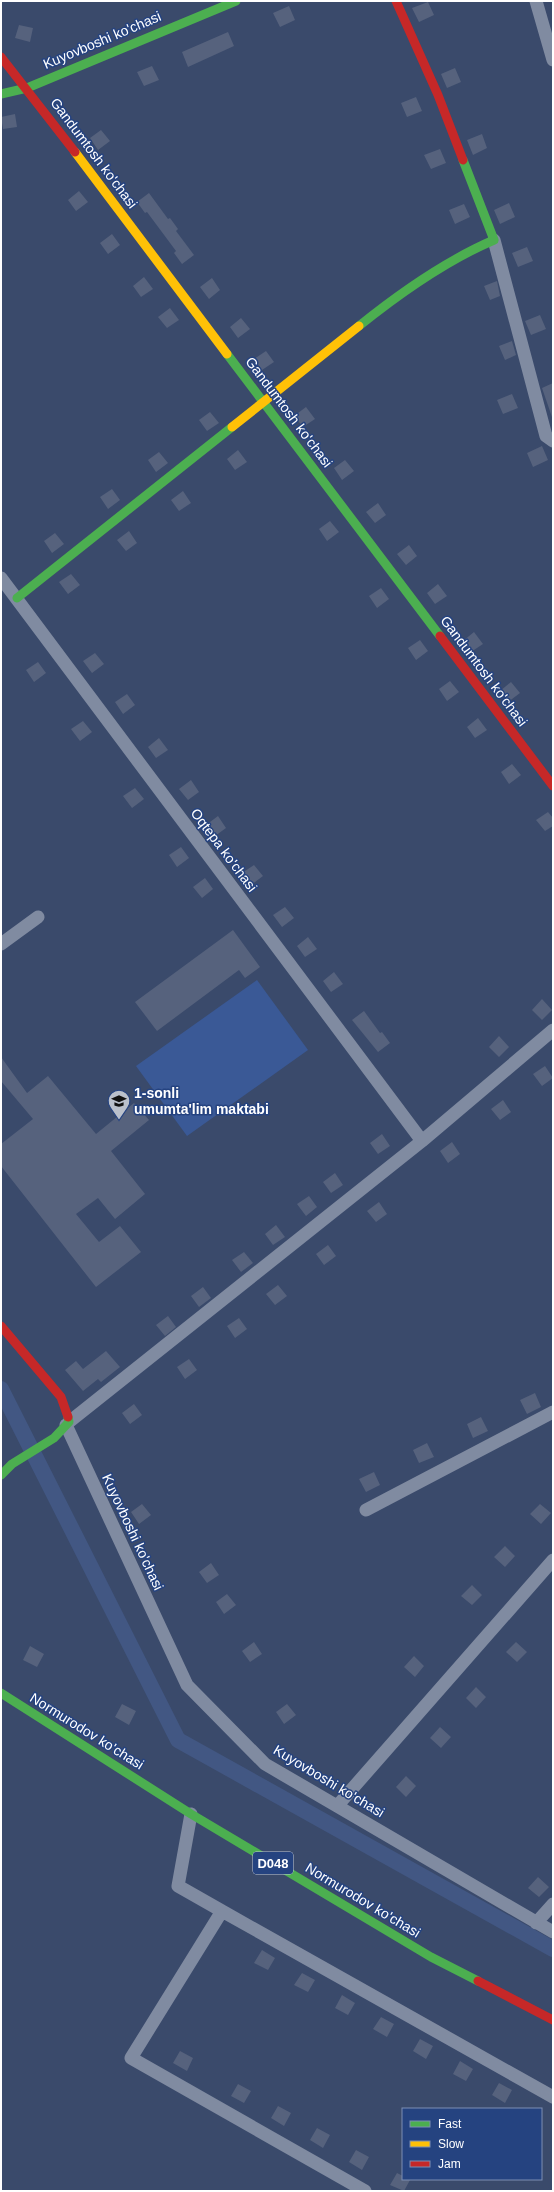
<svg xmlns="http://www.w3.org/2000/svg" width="554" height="2192" viewBox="0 0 554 2192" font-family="Arial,sans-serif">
<rect width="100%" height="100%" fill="#3a4a6b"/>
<path fill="#3a5996" d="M257 980 308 1050 187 1136 136 1066Z"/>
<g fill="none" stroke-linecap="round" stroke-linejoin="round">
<path stroke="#425783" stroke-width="16" d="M1 1389 178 1740 553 1949"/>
</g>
<path fill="#56627d" d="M428 2 434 15 419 22 412 8Z
M289 6 295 20 280 27 273 13Z
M19 25 33 28 30 42 15 38Z
M228 32 234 46 188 67 182 52Z
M152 66 159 80 144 86 137 72Z
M455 68 461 82 447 88 441 74Z
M416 97 422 111 407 117 401 103Z
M15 114 17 127 3 129 1 117Z
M101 130 110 141 98 150 90 138Z
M482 134 487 148 473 155 467 140Z
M440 149 446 163 431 169 424 155Z
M79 191 88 202 76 211 68 200Z
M149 193 168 219 170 218 178 229 176 231 194 255 182 264 174 253 176 251 147 212 145 213 137 202Z
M509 203 515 217 500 224 494 210Z
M464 204 470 217 455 224 449 210Z
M112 234 120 245 108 254 100 243Z
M527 247 533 261 518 267 512 253Z
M144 277 153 289 141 297 133 286Z
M212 278 220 290 209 299 200 287Z
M497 281 500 296 490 300 484 286Z
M170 308 179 320 167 328 158 317Z
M540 315 546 329 531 335 525 321Z
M241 318 250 329 238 338 230 327Z
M512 341 516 355 505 360 499 346Z
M266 351 274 362 262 370 254 359Z
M553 383V420L542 388Z
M512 394 518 408 503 414 497 400Z
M306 407 315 419 303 427 294 416Z
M210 412 219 423 207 431 199 420Z
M542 446 548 460 533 467 527 453Z
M238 450 247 462 235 470 227 459Z
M159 452 168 463 156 472 148 460Z
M345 460 354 471 342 480 334 468Z
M112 489 120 500 108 509 100 497Z
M183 491 191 503 179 511 171 500Z
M378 503 386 515 375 523 366 512Z
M330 521 339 532 327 541 319 529Z
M129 531 137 543 126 551 117 540Z
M55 533 64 544 52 553 44 541Z
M409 545 417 556 406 565 397 554Z
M71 574 80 585 68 594 59 582Z
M438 584 447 596 435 604 427 593Z
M381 588 389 599 377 608 369 596Z
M474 632 483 644 471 652 463 641Z
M420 640 428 651 416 660 408 648Z
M95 653 104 664 92 673 83 661Z
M38 662 46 673 34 682 26 670Z
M450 681 459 692 447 701 439 689Z
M511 682 520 693 508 702 500 691Z
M127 694 135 705 123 714 115 702Z
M478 718 487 730 475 738 467 727Z
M83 721 92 732 80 741 71 729Z
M159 738 168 750 156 758 148 747Z
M512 764 521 775 509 784 501 772Z
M191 780 199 792 188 800 179 789Z
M135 788 144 799 132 808 123 796Z
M548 812 553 818V826L545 831 536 820Z
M218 816 226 828 215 836 206 825Z
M181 847 189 858 177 867 169 855Z
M254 865 263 876 251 885 242 873Z
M205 878 213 889 202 898 193 887Z
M285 907 294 918 282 927 273 915Z
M233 930 260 967 245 978 239 970 157 1031 135 1002Z
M308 937 317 949 305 957 297 946Z
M334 972 343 984 331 992 323 981Z
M542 999 552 1010 542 1020 532 1010Z
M364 1011 380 1033 382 1032 390 1043 378 1052 352 1020Z
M499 1036 509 1047 499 1057 489 1047Z
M1 1057 27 1093 48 1076 96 1134 134 1103 149 1120 111 1151 145 1194 115 1219 98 1198 76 1214 99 1242 120 1226 141 1252 96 1287 1 1166V1144L33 1119 1 1081Z
M545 1066 553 1078 542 1086 533 1074Z
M503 1100 511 1112 500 1120 491 1109Z
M382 1134 390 1146 378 1154 370 1143Z
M452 1142 460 1154 448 1163 440 1151Z
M335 1173 343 1185 331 1193 323 1182Z
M309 1196 317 1207 306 1216 297 1204Z
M379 1202 387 1214 376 1222 367 1211Z
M276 1225 285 1237 273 1245 265 1234Z
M328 1245 336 1256 324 1265 316 1254Z
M244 1252 253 1263 241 1272 232 1260Z
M278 1285 287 1296 275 1305 266 1294Z
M203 1287 211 1298 199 1307 191 1296Z
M168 1316 176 1327 165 1336 156 1325Z
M239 1318 247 1329 235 1338 227 1326Z
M106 1351 120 1367 101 1382 98 1379 83 1391 65 1370 76 1361 83 1369Z
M189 1359 197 1370 185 1379 177 1367Z
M535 1393 541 1407 527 1414 520 1400Z
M134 1404 142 1415 130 1424 122 1413Z
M481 1417 488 1431 473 1438 467 1424Z
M427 1443 434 1457 419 1463 413 1450Z
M374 1472 380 1485 366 1492 359 1479Z
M142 1504 151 1515 139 1524 131 1512Z
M540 1504 551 1513 541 1524 530 1514Z
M505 1546 515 1556 505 1567 494 1557Z
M211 1563 219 1575 207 1583 199 1572Z
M472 1585 482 1595 472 1605 461 1596Z
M227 1594 236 1605 224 1614 216 1602Z
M254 1642 262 1654 250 1662 242 1651Z
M516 1642 527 1652 517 1662 506 1652Z
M30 1646 44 1654 37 1667 23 1660Z
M414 1656 424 1666 415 1677 404 1667Z
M476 1687 486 1697 476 1708 466 1698Z
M122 1704 136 1711 129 1725 115 1717Z
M287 1704 296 1715 284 1724 276 1712Z
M440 1727 451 1737 441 1748 430 1738Z
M406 1776 416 1786 406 1797 396 1787Z
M538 1877 549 1887 539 1897 528 1888Z
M262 1950 275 1958 268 1970 254 1963Z
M302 1973 315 1980 308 1992 294 1985Z
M342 1995 355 2003 348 2015 335 2008Z
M381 2017 394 2024 387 2037 373 2029Z
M420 2039 433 2046 426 2059 413 2051Z
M180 2051 193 2058 187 2071 173 2063Z
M460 2061 473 2069 466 2081 453 2074Z
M499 2083 512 2090 505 2103 492 2095Z
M238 2084 251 2091 244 2103 231 2096Z
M278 2106 291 2113 284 2126 271 2118Z
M317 2128 330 2135 323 2148 310 2140Z
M356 2150 369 2157 362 2170 349 2162Z
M397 2173 403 2176V2179L410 2180 404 2191 390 2185Z"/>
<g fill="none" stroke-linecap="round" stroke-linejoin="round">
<path stroke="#808ba1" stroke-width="13" d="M536 1 553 60
M494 240 546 436 553 441
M1 578 422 1141
M1 944 38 917
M69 1422 422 1141 553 1030
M66 1425 187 1685 265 1764 553 1932
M366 1510 553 1412
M338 1805 553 1560
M191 1814 178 1886 222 1911 131 2058 365 2191
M222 1911 553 2097
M536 1923 553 1904"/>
<path stroke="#4caf50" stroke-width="9" d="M1 94 27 88 236 1
M359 326C400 293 445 261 494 240L463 160
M227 354 440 636
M17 598 232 427
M1 1475 12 1464 54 1438 69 1422 68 1417
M1 1693 191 1814 431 1957 478 1981"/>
<path stroke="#ffc107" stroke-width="9" d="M75 152 227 354
M232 427 359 326"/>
<path stroke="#c62828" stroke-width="9" d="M396 1 438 95 463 160
M1 57 75 152
M440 636 553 786
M1 1326 61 1397 68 1417
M478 1981 553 2020"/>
</g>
<defs>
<g id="school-pin" transform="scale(1.15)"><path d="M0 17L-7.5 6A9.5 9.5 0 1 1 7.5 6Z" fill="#bac0cb" stroke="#254380"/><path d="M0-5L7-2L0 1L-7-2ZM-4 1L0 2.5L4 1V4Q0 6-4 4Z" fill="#111"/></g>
</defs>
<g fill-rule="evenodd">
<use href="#school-pin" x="119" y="1101"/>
</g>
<g text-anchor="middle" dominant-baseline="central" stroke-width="3" stroke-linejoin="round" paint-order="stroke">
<rect fill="#254380" stroke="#bec7d9" stroke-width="1" x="253" y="1852" width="40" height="22" rx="3"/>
<g font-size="13" font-weight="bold" fill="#fff">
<text x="273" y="1863">D048</text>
</g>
<g font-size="14" fill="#fff" stroke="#254380">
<text transform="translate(102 40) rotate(-23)">Kuyovboshi ko'chasi</text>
<text transform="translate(94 153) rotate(53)">Gandumtosh ko'chasi</text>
<text transform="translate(289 412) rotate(53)">Gandumtosh ko'chasi</text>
<text transform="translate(484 671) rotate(53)">Gandumtosh ko'chasi</text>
<text transform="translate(224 850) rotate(53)">Oqtepa ko'chasi</text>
<text transform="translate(133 1532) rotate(65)">Kuyovboshi ko'chasi</text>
<text transform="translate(87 1731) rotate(32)">Normurodov ko'chasi</text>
<text transform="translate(329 1781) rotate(31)">Kuyovboshi ko'chasi</text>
<text transform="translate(363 1900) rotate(31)">Normurodov ko'chasi</text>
</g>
<g font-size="14" font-weight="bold" fill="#fff" stroke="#254380" text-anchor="start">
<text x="134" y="1093">1-sonli<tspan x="134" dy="16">umumta'lim maktabi</tspan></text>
</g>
</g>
<rect width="554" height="2192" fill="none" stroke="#ffffff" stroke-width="4"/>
<rect x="402" y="2108" width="140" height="72" fill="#254380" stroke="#7c8eb3"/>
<rect x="410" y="2121" width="20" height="6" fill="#4caf50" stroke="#7c8eb3"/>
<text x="438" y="2128" font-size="12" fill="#ffffff">Fast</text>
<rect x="410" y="2141" width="20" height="6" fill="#ffc107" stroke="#7c8eb3"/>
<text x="438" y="2148" font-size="12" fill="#ffffff">Slow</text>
<rect x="410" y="2161" width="20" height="6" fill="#c62828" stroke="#7c8eb3"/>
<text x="438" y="2168" font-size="12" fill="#ffffff">Jam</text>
</svg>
